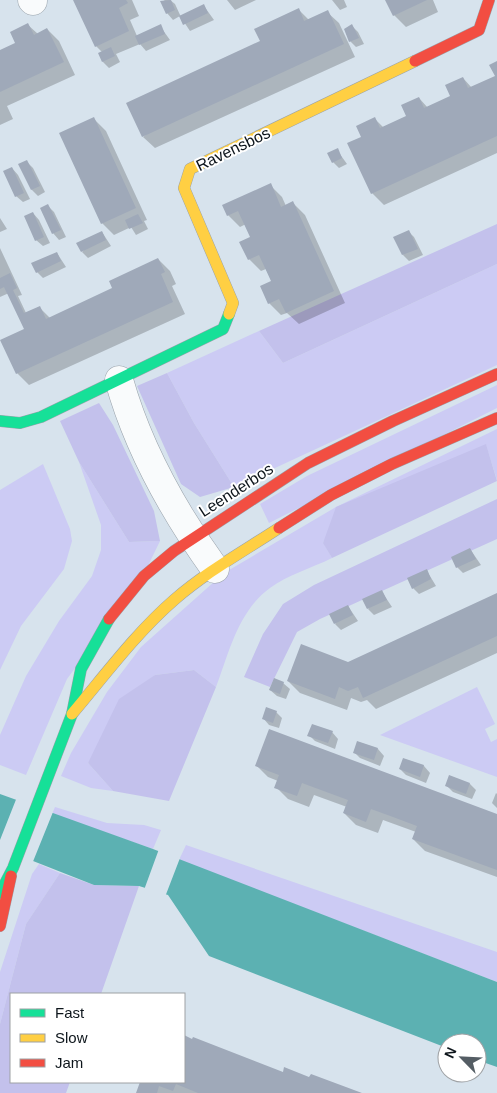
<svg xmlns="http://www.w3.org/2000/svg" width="497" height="1093" viewBox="0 0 497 1093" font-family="Helvetica,sans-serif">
<rect width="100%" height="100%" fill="#d7e3ed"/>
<path fill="#cccbf4" d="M497 264V365L234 487 194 423 167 373 259 331 283 363Z
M497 385V408L269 523 260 504 307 476Z
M497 429V480L486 445 323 542 332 558C312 568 287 575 270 588 238 611 229 653 216 687L194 670 155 675 88 763 113 791 91 788 61 776 71 753 107 692 141 647 224 573 336 507Z
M79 462 129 542 160 541 143 576 67 679 26 775 0 765V735L26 676 59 621 92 576 101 550V525Z
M43 464 70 529 72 541 64 569 21 626 0 670V490Z
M477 687 495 724 485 729 491 742 497 739V777L380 735Z
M55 807 107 823 144 825 161 830 153 849 52 814Z
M186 845 497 952V982L179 860Z
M39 864 60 873 26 924 0 1024V972L32 874Z"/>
<path fill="#c3c1ec" d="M497 224V264L283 363 259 331Z
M167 373 194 423 234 487 200 497 181 484 137 386Z
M99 403 113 425 154 511 160 541 129 542 79 462 60 421Z
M486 444 497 481 332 558 323 543 336 507Z
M497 499V539L320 619 297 632 270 687 244 677 263 634 283 604 314 585Z
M194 670 216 687 169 801 113 791 88 763 119 699 155 675Z
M60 873 94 885 139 886 101 994H11V1082H70L66 1093H0V1024L26 924Z"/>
<path fill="#5cb1b2" d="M0 794 153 849 497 982V1067L477 1060V1043H447V1048L209 956 168 895 139 886 94 885 0 848Z"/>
<path fill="#d7e3ed" d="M17 797 53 812 32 864 0 851V840Z
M159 849 180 858 165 897 144 890Z"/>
<path fill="#0003" d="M74 0H132L139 16 130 20 137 36 160 26 170 40 146 51 140 44 116 54 120 62 109 68 103 62 102 52 96 46Z
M165 0H170L175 4 181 17 204 6 214 20 190 31 180 16 173 20 167 13 162 2Z
M227 0H256L235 10Z
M332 0H344L347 7 340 10Z
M387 0H433L438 12 406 27 394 15Z
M299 10 309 20 327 12 339 23 355 57 155 148 143 137Z
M28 25 38 34 47 29 59 41 75 75 7 106 13 119 0 125V51L17 43Z
M352 26 358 32 364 44 356 47 350 41Z
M497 63V153L384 205 372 193 363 137 375 119 384 128 407 117 419 98 428 108 452 97 463 78 472 88 496 77Z
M94 119 106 131 147 220 144 221 148 229 136 235 131 227 114 235 102 223Z
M337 150 347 164 339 168 333 162Z
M27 162 33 168 45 192 38 196 32 190Z
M12 168 18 175 30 199 23 202 16 196Z
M270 185 282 197 286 206 293 203 305 215 345 303 299 324 287 313 281 315 269 303 272 282 266 269 261 271 249 259 252 237 246 224 240 227 228 215Z
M48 206 54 212 66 237 59 240 53 233Z
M33 213 39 220 50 243 43 246 36 240Z
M0 218 7 229 0 232Z
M408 231 414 237 423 255 409 261 403 255Z
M102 232 111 246 88 258 82 252Z
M0 248 22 295 18 296 26 313 39 307 50 318 114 289 158 259 170 271 176 284 172 286 185 314 29 385 17 373 2 340 25 330 9 293 0 297Z
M57 253 66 267 43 278 37 272Z
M470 549 481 565 463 573 457 567Z
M427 571 436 586 419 594 413 588Z
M382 592 392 607 374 615 368 609Z
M497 594V653L376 709 367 700 361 702 351 698 347 710 300 693 288 681 348 663Z
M348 606 358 621 341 630 335 624Z
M283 683 290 689 286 699 277 696 270 690Z
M276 712 282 718 279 728 269 725 263 718Z
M332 732 338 739 335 749 315 741 309 735Z
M358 742 378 749 384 756 380 766 360 758 354 752Z
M404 759 424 766 430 773 426 783 406 775 400 769Z
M256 765 497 815V877L425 851 413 839 416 832 383 820 378 833 356 825 344 813 347 807 314 795 309 807 288 799 276 787 278 781 268 777Z
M450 776 470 784 476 790 472 799 453 792 447 786Z
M496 793 497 794V808L492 803Z
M184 1037 283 1074 310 1078 360 1093H138L141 1082H184Z"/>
<path fill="#9fa9b9" d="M73 0H126L128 3 119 8 129 31 95 47Z
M171 0 175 10 166 14 160 1Z
M385 0H427L393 16Z
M204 4 208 13 183 25 179 16Z
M299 8 304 21 328 10 344 44 142 137 126 103 260 41 254 29Z
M28 23 34 35 47 28 64 62 0 92V50L15 43 10 32Z
M161 24 165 34 139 45 135 36Z
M352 24 359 38 349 42 344 29Z
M111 47 115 56 102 62 98 53Z
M497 61V136L371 194 347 143 361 137 356 126 375 117 380 128 406 116 401 105 419 97 424 108 450 96 445 85 463 77 468 88 495 76 489 65Z
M94 117 136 208 101 224 59 133Z
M338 148 342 158 332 163 327 153Z
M27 160 40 186 31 190 18 164Z
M12 167 24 193 15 197 3 171Z
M271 183 281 207 293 201 334 291 286 313 279 299 268 304 260 286 271 281 259 255 248 260 239 242 250 237 238 211 227 216 222 205Z
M48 204 61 230 52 234 40 208Z
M33 212 44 237 35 241 24 216Z
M138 214 143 223 129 229 125 220Z
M409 230 418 249 402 255 393 237Z
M102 231 106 240 81 252 76 243Z
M57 252 61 261 36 273 31 263Z
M158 258 165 272 161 274 173 302 16 374 0 340 24 329 4 287 0 289V278L10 273 17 288 13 290 24 313 40 306 46 319 112 288 109 281Z
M470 548 476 559 456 568 451 557Z
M427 569 431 579 412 589 407 578Z
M382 590 387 600 367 609 362 599Z
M497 593V636L363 698 358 687 348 691 339 687 335 699 287 681 301 644 348 662Z
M348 605 353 615 334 624 329 614Z
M274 678 284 682 280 694 269 690Z
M266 707 277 711 273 723 262 719Z
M312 724 333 731 328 743 307 736Z
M269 729 497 814V870L412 839 417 826 393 817 371 809 366 822 343 813 348 800 302 783 297 796 274 788 279 775 255 766Z
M357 741 378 748 374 760 353 753Z
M403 758 424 765 420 777 399 769Z
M449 775 470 783 466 794 445 786Z
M184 1035 192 1039 193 1037 283 1072 284 1067 309 1077 311 1074 362 1093H198L176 1084 173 1091 159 1086 157 1093H136L140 1082H184Z"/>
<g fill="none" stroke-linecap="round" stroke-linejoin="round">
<g stroke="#9aa3ab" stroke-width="29">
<path id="street" d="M32 0 33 1
M119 380C138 448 174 512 215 569"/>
</g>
<g stroke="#9aa3ab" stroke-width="12">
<path id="fast" d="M0 421 20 423 41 417 223 329 229 314
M0 893 13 868 72 714 81 669 109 619"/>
</g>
<g stroke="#9aa3ab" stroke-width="12">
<path id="slow" d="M229 314 233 303 184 188 190 169 415 61
M72 714C105 675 136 633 174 600 206 572 244 551 279 528"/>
</g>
<g stroke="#9aa3ab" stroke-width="12">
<path id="jam" d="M415 61 479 30 489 0
M279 528 331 495 392 464 497 418
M109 619 144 576 174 551 308 463 393 421 497 374
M0 926 11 876"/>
</g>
<use href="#street" stroke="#f9fbfc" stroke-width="28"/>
<use href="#fast" stroke="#16e098" stroke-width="11"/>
<use href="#slow" stroke="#ffcf43" stroke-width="11"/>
<use href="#jam" stroke="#f24e42" stroke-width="11"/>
</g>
<g text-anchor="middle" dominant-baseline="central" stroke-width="4" stroke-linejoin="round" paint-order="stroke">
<g font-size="16" fill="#0d151b" stroke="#fff">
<text transform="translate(233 149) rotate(-26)">Ravensbos</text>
<text transform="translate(236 490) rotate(-33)">Leenderbos</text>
</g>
</g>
<rect x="10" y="993" width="175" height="90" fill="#ffffff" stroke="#9ea1a4"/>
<rect x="20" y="1009" width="25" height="8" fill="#16e098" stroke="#9ea1a4"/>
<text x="55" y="1018" font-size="15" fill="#0d151b">Fast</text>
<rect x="20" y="1034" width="25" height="8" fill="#ffcf43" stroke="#9ea1a4"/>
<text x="55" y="1043" font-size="15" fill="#0d151b">Slow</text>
<rect x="20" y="1059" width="25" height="8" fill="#f24e42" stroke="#9ea1a4"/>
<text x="55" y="1068" font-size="15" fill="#0d151b">Jam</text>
<g transform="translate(462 1058) rotate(294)"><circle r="24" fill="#ffffff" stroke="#9ea1a4"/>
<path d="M0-4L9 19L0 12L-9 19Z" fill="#545d64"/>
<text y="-8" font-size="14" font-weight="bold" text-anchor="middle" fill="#0d151b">N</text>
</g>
</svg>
